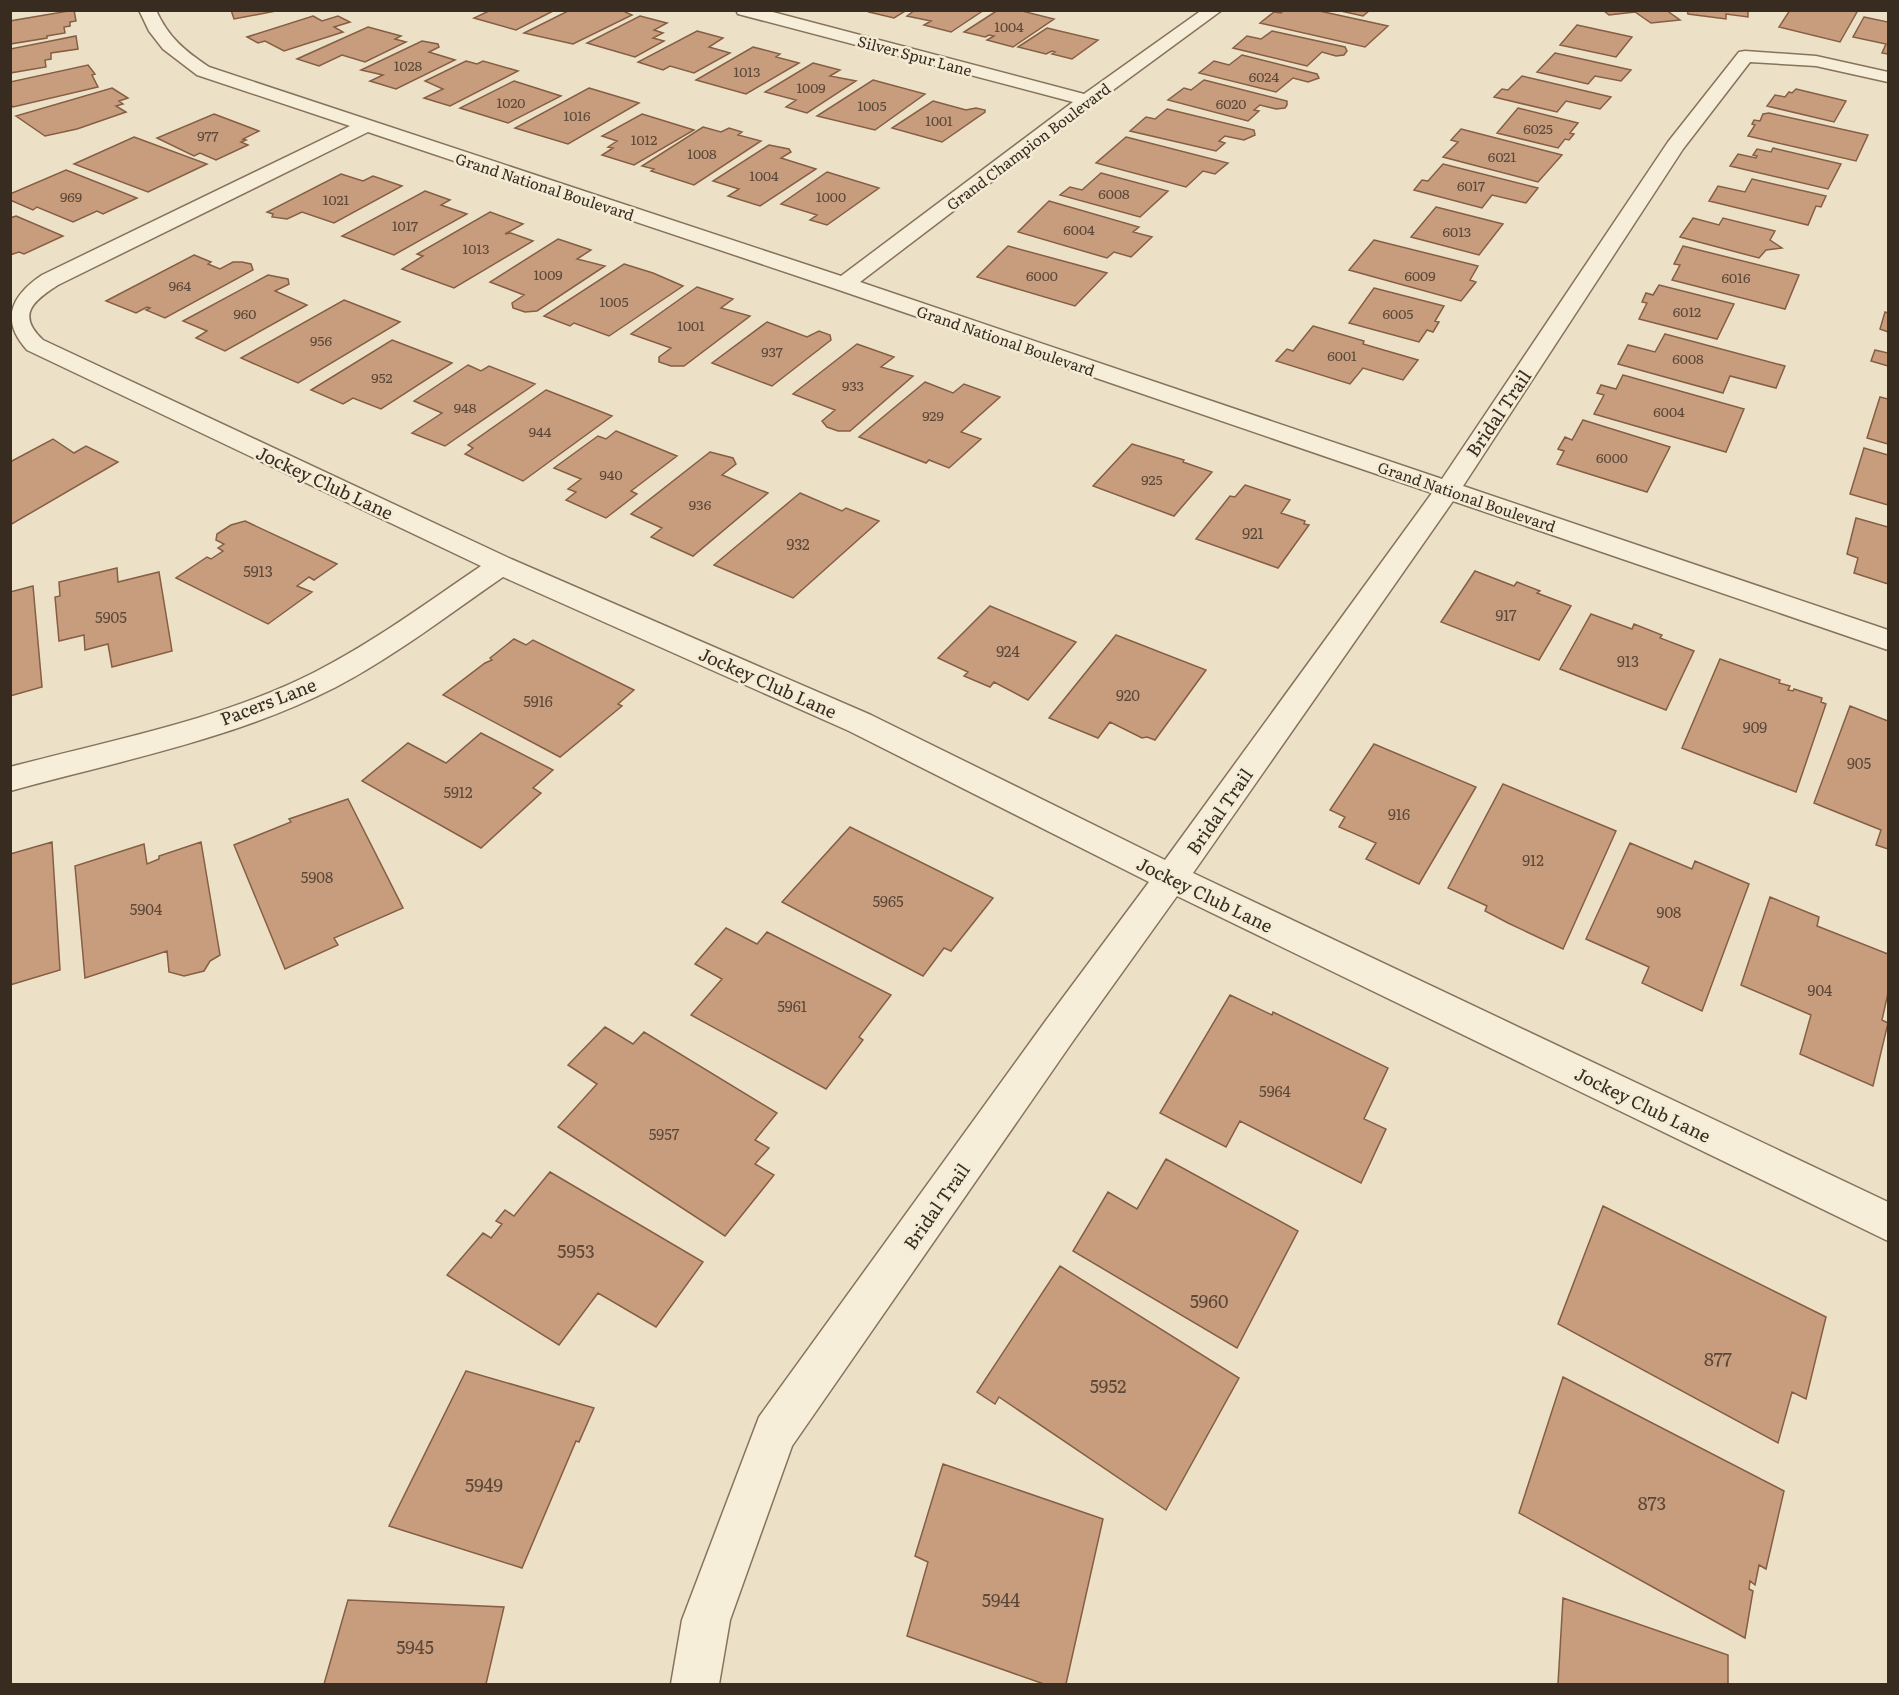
<svg xmlns="http://www.w3.org/2000/svg" width="1899" height="1695" viewBox="0 0 1899 1695" font-family="Literata,serif">
<rect width="100%" height="100%" fill="#ece1c6"/>
<path fill="#c89d7e" stroke="#855e44" stroke-width="1.5" d="M74 10 76 21 70 22V26L64 27 65 33 47 36V38L10 44V21Z
M231 10H281L234 19Z
M491 10H555L516 30 474 18Z
M570 10H621L632 15 573 44 524 33Z
M871 10H907L894 18 869 12Z
M915 10H984L951 32 924 25 931 21 907 16Z
M998 10H1018L1054 19 1013 47 987 40 994 36 989 35 985 37 964 32Z
M1284 10H1315L1388 26 1365 47 1260 23 1274 12 1281 13Z
M1336 10H1370L1363 16Z
M1603 10H1666L1680 20 1651 23 1635 12 1609 15Z
M1687 10H1748V17L1726 14V19L1688 14Z
M1790 10H1851L1857 12 1840 42 1779 27Z
M313 16 322 21 338 16 350 22 334 27 343 32 284 51 265 41 258 43 247 37Z
M640 16 667 23 654 30 663 33 653 38 664 41 635 57 587 43Z
M1864 17 1888 22V54L1882 53 1886 44 1853 37Z
M1577 25 1632 37 1616 57 1560 45Z
M368 27 401 36 395 39 406 42 365 62 342 55 319 66 297 59Z
M1047 28 1098 40 1072 59 1052 54 1055 52 1052 51 1046 54 1018 47Z
M697 31 723 38 709 47 730 53 694 73 670 66 663 70 638 62Z
M1272 31 1345 47 1347 51 1344 55 1336 56 1322 52 1307 66 1233 48 1247 36 1261 39Z
M76 36 78 49 51 53V59L45 60 46 67 10 73V49Z
M422 41 438 44 439 47 429 52 455 60 396 89 370 81 383 75 361 70Z
M753 47 780 54 776 57 799 63 746 94 696 80Z
M1555 53 1631 70 1621 81 1595 76 1588 84 1537 72Z
M1242 55 1317 74 1319 78 1308 82 1293 78 1276 92 1199 73 1214 61 1229 65Z
M466 61 477 64 483 61 518 71 450 106 424 98 443 89 425 81Z
M813 63 840 70 830 76 856 81 807 113 786 107 796 100 765 92Z
M88 65 95 74 92 75 98 87 13 107 10 104V82Z
M1522 76 1611 97 1600 109 1566 101 1557 112 1494 97 1502 89 1508 90Z
M873 80 925 94 875 130 817 116Z
M1204 80 1287 101V105L1285 108 1276 109 1260 105 1254 110 1259 111 1248 121 1168 100 1184 88 1191 90Z
M514 81 561 96 508 123 460 108Z
M112 88 128 98 119 101 123 104 116 106 126 112 77 129 45 136 16 116Z
M589 88 639 103 568 144 515 128Z
M1796 89 1846 101 1834 122 1767 106 1775 95 1785 97 1789 92 1792 93Z
M933 101 966 110 976 108 985 110V112L942 142 892 128Z
M1518 108 1578 123 1570 133 1574 134 1569 140 1565 139 1558 148 1497 133Z
M1167 109 1254 130 1255 135 1244 140 1225 136 1219 141 1225 143 1216 151 1130 131 1146 117 1155 119Z
M1769 113 1868 135 1856 161 1748 136 1755 125 1752 124 1754 120 1760 121 1763 114Z
M214 114 259 131 243 139 246 140 241 142 248 145 216 160 200 153 194 156 157 138Z
M642 114 694 130 634 165 602 155 613 148 608 147 617 141 602 136Z
M703 127 721 132 729 128 742 132 738 135 761 141 694 185 651 171 654 169 642 166Z
M1461 129 1562 155 1538 182 1443 157 1458 142 1451 140Z
M134 137 207 164 148 192 74 164Z
M1126 137 1228 163 1215 174 1203 171 1186 187 1096 163Z
M769 145 789 149 791 152 781 158 816 169 760 206 728 196 739 189 713 181Z
M1773 148 1841 164 1828 189 1730 166 1738 154 1756 158 1757 156 1753 155 1757 149 1771 152Z
M1443 164 1538 188 1526 203 1492 195 1482 208 1414 190 1422 180 1428 181Z
M66 170 137 198 103 214 97 211 73 222 37 207 33 210 10 200V194Z
M827 172 879 188 827 225 810 220 817 215 781 204Z
M1101 173 1168 191 1140 217 1060 195 1070 187 1082 190Z
M341 174 363 181 373 176 402 186 334 223 302 212 287 219 272 217 273 214 267 212Z
M1752 179 1826 196 1821 207 1816 206 1808 225 1709 201 1718 186 1745 192Z
M425 191 450 200 441 205 467 214 394 255 342 236Z
M1049 201 1139 227 1133 232 1152 237 1131 257 1114 252 1107 258 1018 232Z
M1436 207 1503 224 1479 255 1411 237Z
M490 212 523 224 505 234 511 233 533 241 454 288 402 269 423 256 417 254Z
M16 216 63 236 24 254 19 252 10 255V218Z
M1693 218 1719 225 1723 218 1775 231 1770 240 1782 248 1766 250 1759 258 1680 237Z
M558 239 591 250 577 259 605 266 537 311 525 312 513 308 512 303 524 295 490 282Z
M1374 240 1478 266 1470 280 1476 282 1461 301 1349 270Z
M1008 246 1107 273 1075 306 977 277Z
M1683 246 1799 275 1785 309 1672 280 1680 265 1674 264Z
M194 255 211 262 208 264 220 269 233 262H242L251 264 253 270 165 318 146 310 150 308 147 307 136 313 106 301Z
M624 264 653 273 683 286 609 336 574 323 570 326 544 316Z
M268 275 288 279 289 284 275 291 307 305 225 351 196 338 207 331 183 321Z
M1659 285 1734 304 1717 339 1639 319 1647 303 1642 302 1646 293 1653 295Z
M697 287 733 299 721 308 750 316 684 366H671L659 362V357L671 348 631 334Z
M1374 288 1444 306 1435 321 1439 322 1433 332 1427 330 1419 342 1349 323Z
M344 300 400 322 298 383 241 358Z
M1885 312 1888 313V332L1880 329Z
M767 322 807 337 819 331 830 335 831 340 772 386 712 363Z
M1313 326 1364 341 1363 344 1418 360 1403 380 1363 368 1350 384 1276 361 1287 349 1293 351Z
M1665 334 1785 366 1776 388 1730 376 1723 393 1618 364 1628 345 1655 352Z
M392 340 452 363 381 409 353 398 343 404 311 390Z
M857 344 894 357 881 367 913 376 850 431H838L827 427 822 421 835 410 793 394Z
M1875 350 1888 353V366L1871 361Z
M468 365 481 371 489 366 535 384 445 446 412 433 442 413 414 401Z
M1623 375 1744 409 1726 452 1594 414 1604 395 1597 393 1601 385 1616 389Z
M925 382 953 393 964 384 1000 397 961 432 981 439 949 468 929 460 926 463 859 437Z
M546 390 612 416 523 481 465 454 473 448 468 445Z
M1880 397 1888 399V444L1867 438Z
M1583 420 1670 447 1647 492 1557 464 1564 451 1558 449 1565 437 1572 440Z
M616 431 677 456 631 491 637 494 606 518 566 500 576 492 568 489 581 479 554 468 598 436 606 439Z
M53 439 74 453 86 446 118 462 10 525V462Z
M1132 444 1184 460 1183 462 1212 472 1174 516 1093 486Z
M1864 448 1888 455V505L1850 494Z
M710 452 733 458 736 464 722 475 768 493 693 556 651 537 662 528 631 514Z
M1245 485 1290 500 1281 513 1305 521 1304 524 1309 525 1278 568 1196 539 1230 496 1235 497Z
M800 493 842 511 846 508 879 521 793 598 714 565Z
M1856 518 1888 527V584L1854 573 1858 558 1847 554Z
M245 521 337 564 314 580 309 577 297 586 312 592 268 624 176 578 207 557 211 559 223 551 218 548 224 544 216 540 217 534 231 525Z
M117 568 118 582 159 572 172 651 112 667 108 644 85 650 84 635 59 641 55 597 60 596 59 582Z
M1475 571 1514 586 1517 582 1540 591 1537 593 1571 606 1539 660 1441 622Z
M33 586 42 687 10 696V592Z
M990 606 1076 642 1028 700 994 682 990 687 964 676 968 672 938 658Z
M1591 614 1632 629 1634 624 1662 635 1660 638 1694 651 1666 710 1560 669Z
M1116 635 1206 670 1155 740 1147 737 1142 738 1110 722 1098 738 1049 718Z
M514 639 526 645 533 640 634 690 618 704 622 706 560 757 443 695 485 663 492 660 490 658Z
M1720 659 1780 680 1779 683 1790 686 1788 690 1793 691 1794 689 1822 698 1821 702 1826 704 1796 792 1682 748Z
M1850 706 1888 721V849L1876 845 1881 830 1814 803Z
M481 733 553 770 533 788 541 793 481 848 362 781 408 743 446 763Z
M1374 744 1476 787 1419 884 1366 859 1376 843 1339 827 1345 817 1330 810Z
M1503 784 1616 831 1563 949 1508 923 1485 911 1487 906 1448 888Z
M348 799 403 908 334 938 338 945 285 969 234 845 291 822 289 819Z
M850 827 993 898 951 951 944 948 923 976 782 902Z
M52 842 60 970 10 985V854Z
M201 842 220 955 210 961 204 971 184 976 169 972 167 951 85 978 75 866 144 844 147 864 159 859V856Z
M1630 843 1692 869 1695 861 1749 884 1702 1011 1642 983 1649 967 1586 939Z
M1770 897 1819 917 1817 926 1888 954V993L1882 1020 1888 1023 1873 1086 1800 1054 1811 1015 1741 985Z
M726 928 757 944 767 932 891 995 859 1037 863 1040 826 1089 691 1015 722 979 695 964Z
M1230 995 1272 1015 1273 1012 1388 1068 1364 1119 1386 1129 1361 1183 1240 1121 1226 1147 1160 1113Z
M605 1027 633 1044 644 1032 777 1113 755 1140 769 1148 755 1164 774 1175 725 1236 558 1127 597 1084 568 1065Z
M1166 1159 1298 1231 1237 1348 1073 1251 1108 1192 1137 1209Z
M550 1172 703 1262 656 1327 598 1293 559 1345 447 1275 483 1233 491 1238 502 1224 496 1221 505 1210 514 1216Z
M1603 1206 1826 1317 1806 1399 1792 1392 1778 1443 1558 1324Z
M1060 1266 1239 1378 1166 1510 999 1397 995 1404 977 1392Z
M466 1371 594 1408 579 1442 576 1441 522 1568 389 1526Z
M1563 1377 1784 1491 1766 1569 1759 1565 1755 1585 1750 1581 1749 1589 1753 1591 1745 1638 1519 1513Z
M943 1464 1103 1519 1066 1684H1044L907 1636 928 1562 915 1556Z
M1563 1598 1728 1655V1684H1558Z
M348 1600 504 1607 486 1684H324Z"/>
<g fill="none" stroke-linecap="round" stroke-linejoin="round">
<g stroke="#87735d" stroke-width="3">
<path id="minor" d="M139 10H156C168 37 185 51 209 67L841 276 1073 102 738 14 736 10H765L1084 94 1202 10H1222L1094 104 860 282 1442 479 1668 142 1739 52 1745 51 1816 56 1888 72V82L1816 66 1750 62 1683 149 1463 486 1888 630V650L1453 501 1193 873 1888 1202V1241L1177 896 1073 1041 792 1446 730 1620 719 1684H671L682 1620 759 1417 1047 1019 1149 882 849 731 503 577C448 615 395 656 336 687 235 739 119 761 10 791V767C112 740 221 720 315 672 374 642 426 603 481 566L27 350C0 320 11 296 42 275L350 126 197 75 163 49 149 31ZM368 132 836 289 1432 493 1165 860 871 715 511 559 43 340C16 315 33 301 58 285Z"/>
</g>
<use href="#minor" fill="#f7eed9" fill-rule="evenodd"/>
</g>
<g text-anchor="middle" dominant-baseline="central" stroke-width="5" stroke-linejoin="round" paint-order="stroke">
<g font-size="14" fill="#5c4838">
<text x="1009" y="26">1004</text>
<text x="408" y="65">1028</text>
<text x="747" y="71">1013</text>
<text x="1264" y="76">6024</text>
<text x="811" y="87">1009</text>
<text x="511" y="102">1020</text>
<text x="1231" y="103">6020</text>
<text x="872" y="105">1005</text>
<text x="577" y="115">1016</text>
<text x="939" y="120">1001</text>
<text x="1538" y="128">6025</text>
<text x="208" y="135">977</text>
<text x="644" y="139">1012</text>
<text x="702" y="153">1008</text>
<text x="1502" y="156">6021</text>
<text x="764" y="175">1004</text>
<text x="1471" y="185">6017</text>
<text x="1114" y="193">6008</text>
<text x="71" y="196">969</text>
<text x="831" y="196">1000</text>
<text x="336" y="199">1021</text>
<text x="405" y="225">1017</text>
<text x="1079" y="229">6004</text>
<text x="1457" y="231">6013</text>
<text x="476" y="248">1013</text>
<text x="548" y="274">1009</text>
<text x="1042" y="275">6000</text>
<text x="1420" y="275">6009</text>
<text x="1736" y="277">6016</text>
<text x="180" y="285">964</text>
<text x="614" y="301">1005</text>
<text x="1687" y="311">6012</text>
<text x="245" y="313">960</text>
<text x="1398" y="313">6005</text>
<text x="691" y="325">1001</text>
<text x="321" y="340">956</text>
<text x="772" y="351">937</text>
<text x="1342" y="355">6001</text>
<text x="1688" y="358">6008</text>
<text x="382" y="377">952</text>
<text x="853" y="385">933</text>
<text x="465" y="407">948</text>
<text x="1669" y="411">6004</text>
<text x="933" y="415">929</text>
<text x="540" y="431">944</text>
<text x="1612" y="457">6000</text>
<text x="611" y="474">940</text>
<text x="1152" y="479">925</text>
<text x="700" y="504">936</text>
</g>
<g font-size="15" fill="#382b20" stroke="#f4ebd5">
<text transform="translate(915 55) rotate(15)">Silver Spur Lane</text>
<text transform="translate(1028 146) rotate(-37)">Grand Champion Boulevard</text>
<text transform="translate(545 186) rotate(18)">Grand National Boulevard</text>
<text transform="translate(1006 340) rotate(19)">Grand National Boulevard</text>
<text transform="translate(1467 496) rotate(19)">Grand National Boulevard</text>
</g>
<g font-size="15" fill="#5c4838">
<text x="1253" y="532">921</text>
<text x="798" y="543">932</text>
<text x="258" y="570">5913</text>
<text x="1506" y="614">917</text>
<text x="111" y="616">5905</text>
<text x="1008" y="650">924</text>
<text x="1628" y="660">913</text>
<text x="1128" y="694">920</text>
<text x="538" y="700">5916</text>
<text x="1755" y="726">909</text>
<text x="1859" y="762">905</text>
<text x="458" y="791">5912</text>
<text x="1399" y="813">916</text>
<text x="1533" y="859">912</text>
<text x="317" y="876">5908</text>
<text x="888" y="900">5965</text>
<text x="146" y="908">5904</text>
<text x="1669" y="911">908</text>
<text x="1820" y="989">904</text>
<text x="792" y="1005">5961</text>
<text x="1275" y="1090">5964</text>
<text x="664" y="1133">5957</text>
</g>
<g font-size="18" fill="#382b20" stroke="#f4ebd5">
<text transform="translate(1498 413) rotate(-56)">Bridal Trail</text>
<text transform="translate(325 482) rotate(25)">Jockey Club Lane</text>
<text transform="translate(768 682) rotate(24)">Jockey Club Lane</text>
<text transform="translate(268 701) rotate(-21)">Pacers Lane</text>
<text transform="translate(1219 811) rotate(-55)">Bridal Trail</text>
<text transform="translate(1205 894) rotate(26)">Jockey Club Lane</text>
<text transform="translate(1643 1104) rotate(26)">Jockey Club Lane</text>
<text transform="translate(936 1206) rotate(-55)">Bridal Trail</text>
</g>
<g font-size="18" fill="#5c4838">
<text x="576" y="1250">5953</text>
<text x="1209" y="1300">5960</text>
<text x="1718" y="1358">877</text>
<text x="1108" y="1385">5952</text>
<text x="484" y="1484">5949</text>
<text x="1652" y="1502">873</text>
<text x="1001" y="1599">5944</text>
<text x="415" y="1646">5945</text>
</g>
</g>
<rect width="1899" height="1695" fill="none" stroke="#382b20" stroke-width="24"/>
</svg>
